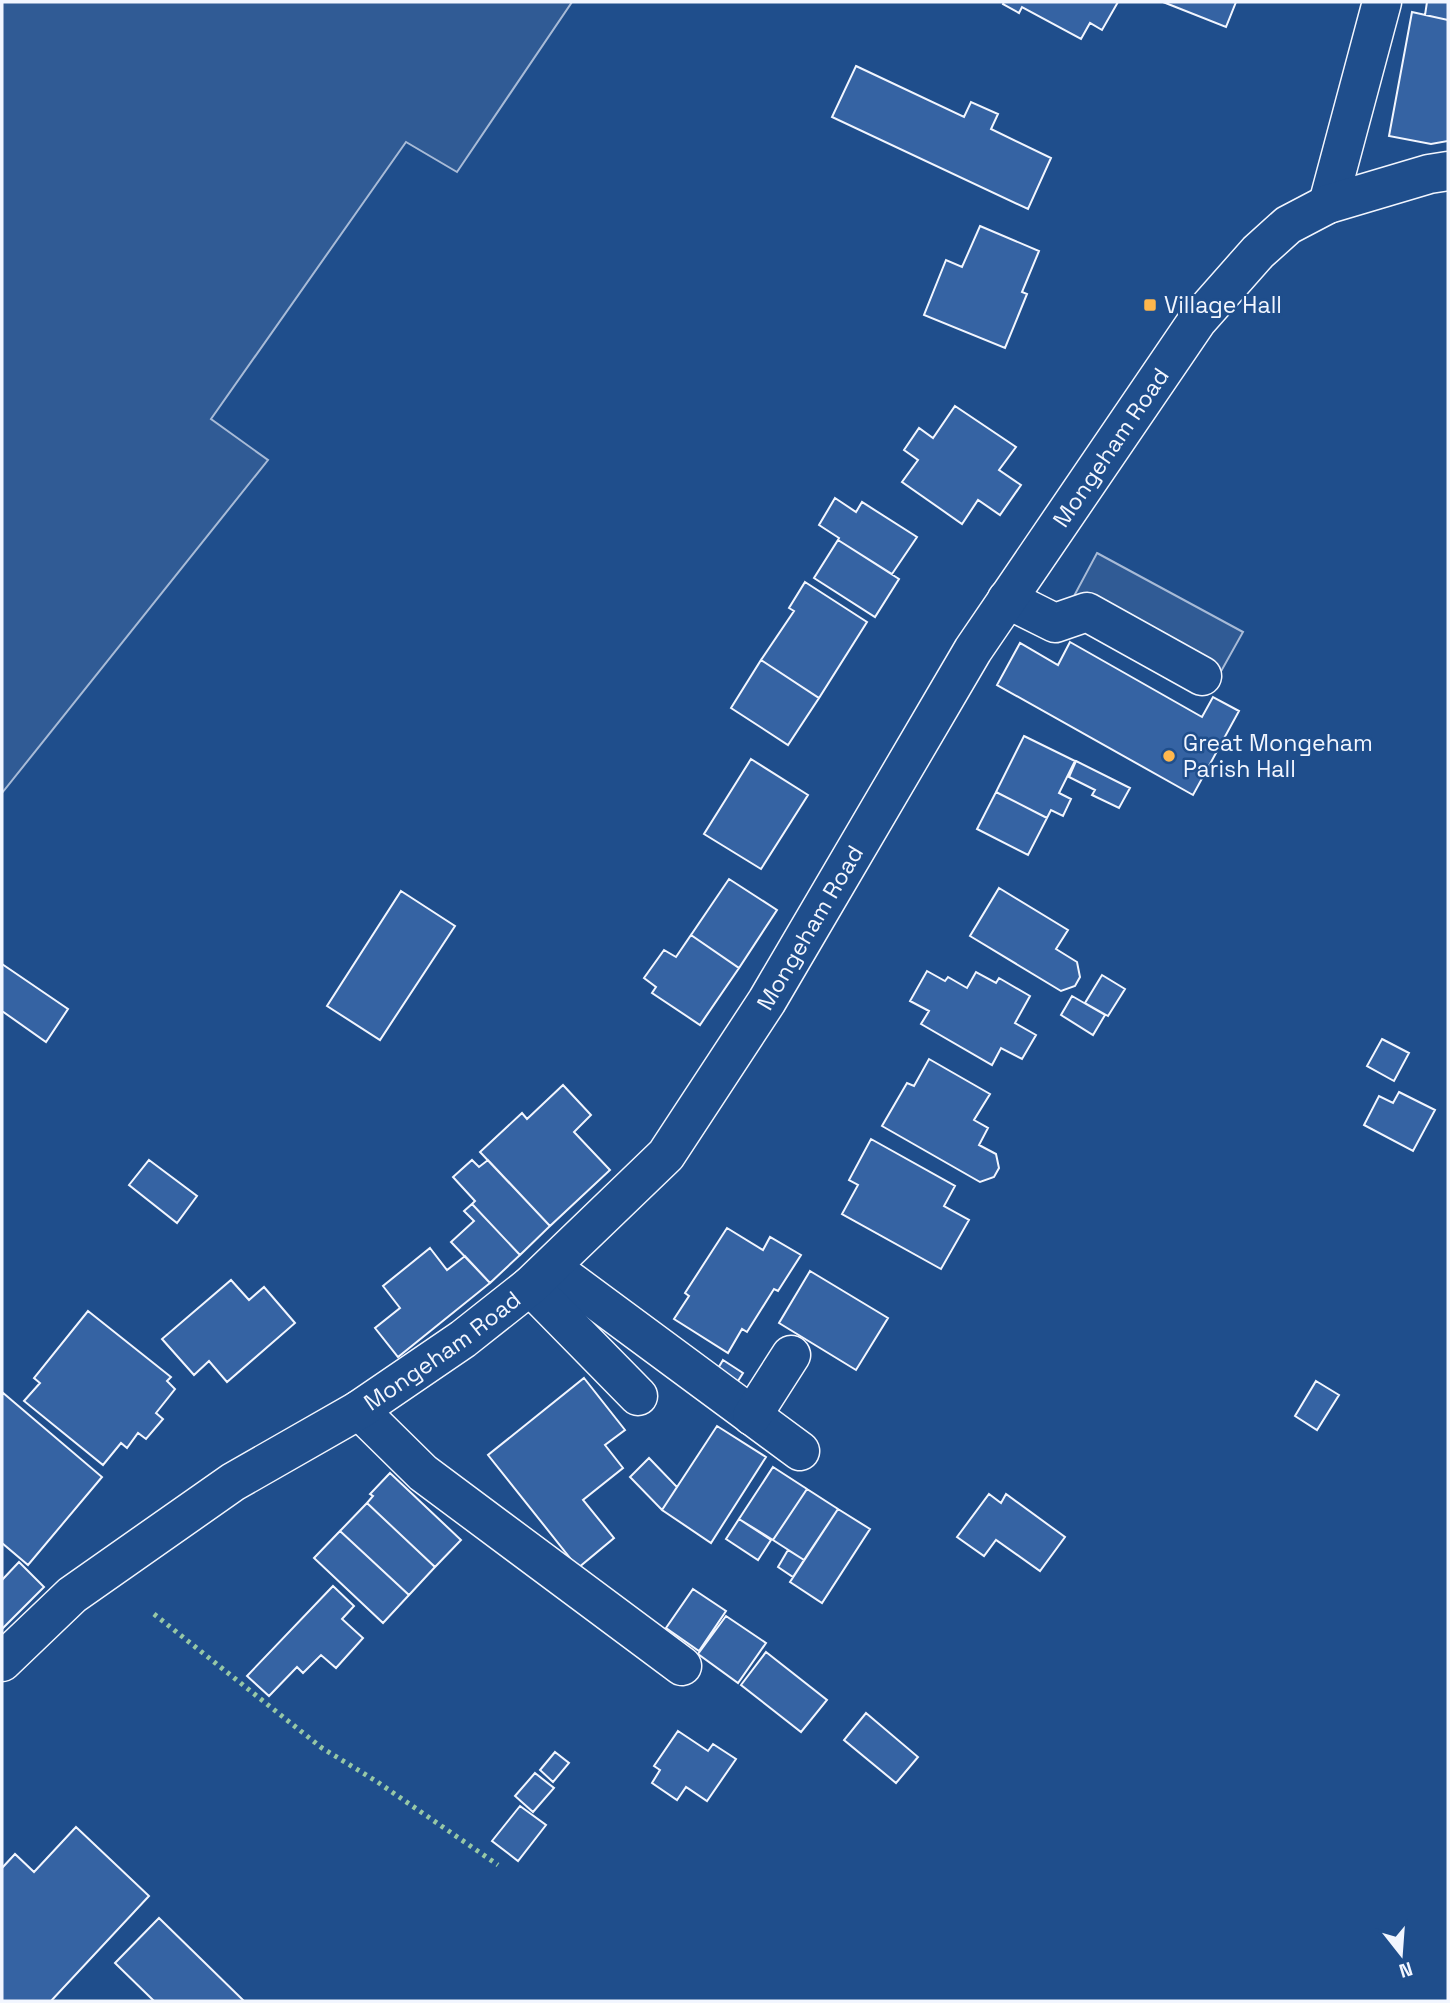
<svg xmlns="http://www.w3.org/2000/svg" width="1450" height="2003" viewBox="0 0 1450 2003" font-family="'Space Grotesk',sans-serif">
<rect width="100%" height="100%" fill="#1f4e8c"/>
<path fill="#305b95" stroke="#a8bbd7" stroke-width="2" d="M2 2H572L457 172 406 142 211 419 268 460 2 793Z
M1097 553 1243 632 1219 675 1074 596Z"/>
<path fill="#3563a3" stroke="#f2f6ff" stroke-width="2" d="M1004 2H1118L1102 30 1090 23 1081 39 1022 7 1019 13 1003 4Z
M1163 2H1236L1226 27Z
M1427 2H1448V20L1425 15Z
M1412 12 1448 20V141L1431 144 1389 136Z
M856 66 964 117 971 102 998 114 991 129 1051 158 1028 209 832 117Z
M980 226 1039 251 1022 292 1027 294 1005 348 924 315 946 260 962 267Z
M955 406 1016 447 999 470 1021 485 1000 515 978 500 962 524 902 482 918 460 904 450 919 428 933 438Z
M835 498 856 512 862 502 917 537 892 574 838 540 839 538 819 525Z
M838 540 899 579 875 617 814 578Z
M805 582 867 622 819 698 761 660 794 611 789 608Z
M1070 642 1202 717 1213 697 1239 711 1193 795 997 685 1020 643 1058 665Z
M761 660 819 698 788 745 731 708Z
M1024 736 1075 761 1059 793 1071 799 1063 816 1051 810 1047 818 996 792Z
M751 759 808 795 761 869 704 834Z
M1076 761 1130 788 1119 808 1092 795 1095 790 1069 777Z
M996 792 1047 818 1028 855 977 829Z
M729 879 777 910 739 968 691 935Z
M999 888 1068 930 1056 949 1077 962 1080 977 1075 986 1061 991 970 936Z
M401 891 455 926 380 1040 327 1006Z
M691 935 739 968 700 1025 652 993 656 987 644 978 664 950 676 957Z
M2 964 68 1009 46 1042 2 1011Z
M927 971 945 981 948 977 967 988 976 972 996 983 999 978 1030 996 1015 1023 1036 1035 1022 1059 1001 1048 992 1065 921 1024 929 1011 910 1001Z
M1102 975 1125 989 1108 1016 1085 1003Z
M1072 996 1105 1015 1093 1035 1061 1015Z
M1382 1039 1409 1053 1394 1081 1367 1066Z
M929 1059 990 1094 974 1120 988 1128 979 1145 996 1154 999 1168 994 1177 980 1182 882 1126 907 1083 914 1086Z
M563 1085 591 1115 574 1132 610 1170 550 1226 480 1152 522 1113 527 1119Z
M1399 1092 1435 1110 1413 1151 1364 1125 1379 1096 1393 1103Z
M871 1139 955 1186 944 1206 969 1220 941 1269 842 1214 858 1185 849 1180Z
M149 1160 197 1196 177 1223 129 1185Z
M472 1160 479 1167 488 1160 550 1226 520 1255 472 1204 475 1201 453 1177Z
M472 1204 520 1255 490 1283 451 1242 474 1221 464 1211Z
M727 1228 763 1250 770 1237 801 1255 778 1291 774 1289 747 1332 742 1329 728 1353 674 1319 689 1296 685 1293Z
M430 1248 447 1270 465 1256 490 1283 398 1357 375 1328 400 1308 383 1286Z
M810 1271 888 1318 856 1370 779 1323Z
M231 1280 249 1300 264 1287 295 1323 227 1382 209 1361 194 1375 162 1339Z
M88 1311 171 1377 167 1381 175 1389 156 1413 163 1419 146 1439 138 1433 127 1448 121 1443 103 1465 24 1401 40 1383 34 1378Z
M723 1360 743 1373 733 1389 713 1377Z
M584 1378 625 1430 605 1445 623 1468 583 1500 614 1538 578 1568 488 1455Z
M1316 1381 1339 1395 1317 1430 1295 1416Z
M2 1392 102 1477 28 1565 2 1543Z
M717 1426 766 1457 711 1543 662 1510Z
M649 1458 677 1487 662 1510 630 1477Z
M773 1467 807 1489 773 1540 739 1519Z
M390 1473 461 1540 435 1567 367 1503 373 1496 370 1494Z
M807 1489 838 1509 804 1560 773 1540Z
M989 1494 1001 1503 1006 1494 1065 1537 1040 1571 996 1540 984 1556 957 1537Z
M367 1503 435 1567 409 1595 340 1531Z
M838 1509 870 1529 822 1603 790 1582Z
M739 1519 771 1540 758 1560 726 1539Z
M340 1531 409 1595 383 1623 314 1558Z
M788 1550 804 1560 793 1577 778 1567Z
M19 1562 44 1587 2 1629V1580Z
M333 1586 354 1606 342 1619 363 1638 336 1668 321 1655 303 1673 297 1667 269 1696 247 1676Z
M693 1589 726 1611 699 1651 666 1628Z
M726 1616 766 1643 738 1683 698 1654Z
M766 1652 827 1700 801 1732 741 1685Z
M866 1713 918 1757 896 1783 844 1740Z
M678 1731 708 1751 713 1744 736 1759 707 1801 686 1787 677 1800 652 1783 660 1770 654 1766Z
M555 1752 569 1763 553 1782 540 1770Z
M535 1773 554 1788 533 1812 515 1796Z
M520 1806 546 1825 518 1861 492 1841Z
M76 1827 149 1896 51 2001H2V1868L15 1854 34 1872Z
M159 1918 244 2001H154L115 1963Z"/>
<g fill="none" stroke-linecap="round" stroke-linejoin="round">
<g stroke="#f2f6ff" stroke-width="41">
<g id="minor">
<path d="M1328 204 1382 2"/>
<path d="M1007 599 1055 623 1087 612 1202 676"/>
<path d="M551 1267 800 1451"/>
<path d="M530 1286 638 1396"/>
<path d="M359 1410 423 1473 682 1666"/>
<path d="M752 1416 791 1355"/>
<path id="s1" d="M2 1662 72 1595 233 1482 359 1410 463 1339 530 1286 666 1155 767 1001 973 650 1197 321 1258 252 1288 225 1328 204 1429 174 1448 171"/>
</g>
</g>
<use href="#minor" stroke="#1f4e8c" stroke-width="38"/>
<path stroke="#97c8a6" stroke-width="5" stroke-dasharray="3.5 5" stroke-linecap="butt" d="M154 1614 322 1748 376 1781 498 1865"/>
</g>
<g fill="#ffb74d" stroke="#1f4e8c" stroke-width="2.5">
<rect x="1143" y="298" width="14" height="14" rx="3.5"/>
<circle cx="1169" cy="756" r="7"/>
</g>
<g text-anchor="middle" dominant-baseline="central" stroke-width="5" stroke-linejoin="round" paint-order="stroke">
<g font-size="23" fill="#f2f6ff" stroke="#1f4e8c" text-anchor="start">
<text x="1164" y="305">Village Hall</text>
<text x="1183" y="743">Great Mongeham<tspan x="1183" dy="26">Parish Hall</tspan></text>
</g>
<g font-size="23" fill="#f2f6ff" stroke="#1f4e8c">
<text stroke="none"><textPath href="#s1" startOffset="1675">Mongeham Road</textPath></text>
<text stroke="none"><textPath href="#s1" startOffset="1108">Mongeham Road</textPath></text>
<text stroke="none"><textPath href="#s1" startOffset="541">Mongeham Road</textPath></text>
</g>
</g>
<rect width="1450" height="2003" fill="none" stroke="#f2f6ff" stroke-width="7"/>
<g transform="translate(1401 1954) rotate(163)" stroke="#1f4e8c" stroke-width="5" paint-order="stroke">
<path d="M0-5L12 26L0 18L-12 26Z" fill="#f2f6ff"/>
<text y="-10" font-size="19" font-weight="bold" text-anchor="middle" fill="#f2f6ff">N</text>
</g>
</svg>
